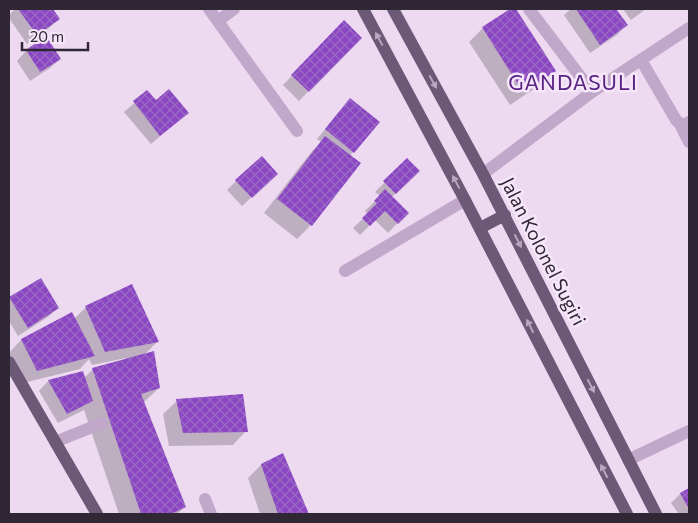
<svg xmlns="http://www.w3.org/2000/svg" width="698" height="523" viewBox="0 0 698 523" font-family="Commissioner,sans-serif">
<defs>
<pattern id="building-cross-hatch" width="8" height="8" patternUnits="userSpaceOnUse" patternTransform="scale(1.25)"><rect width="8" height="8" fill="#8b46c3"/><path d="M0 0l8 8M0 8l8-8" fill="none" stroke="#9b6ac3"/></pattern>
</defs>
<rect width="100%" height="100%" fill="#eddaf1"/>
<path fill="#0003" d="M15 9H52L59 19 49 28 27 44 9 18V15Z
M513 9H515L554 71 541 84 510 105 469 42 483 28Z
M571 9H615L626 25 617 35 590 53 564 15Z
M623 9H646L631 20Z
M344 22 360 38 299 101 283 85Z
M46 38 60 59 50 68 30 81 17 61 26 51Z
M147 92 156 102 187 113 151 144 124 112Z
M350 99 353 152 350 156 359 163 311 225 297 239 264 213 312 151 321 142 317 139Z
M407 160 418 171 392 197 407 213 388 233 375 220 360 235 353 228 368 214 365 211 380 196 375 192Z
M236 181 267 183 242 206 227 190Z
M40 279 58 308 48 317 18 336 9 321V299Z
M86 307 158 341 143 356 159 388 143 403 185 507 177 514H119L84 410 58 423 39 391 48 381 82 373 84 378 92 370 126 360V358L92 365 89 359 80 369 23 383 9 356V353L21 340 72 314 74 319Z
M177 401 246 431 233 445 169 446 163 414Z
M283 455 308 514H260L248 478 261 465Z
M689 489V514H679L671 503 680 494Z"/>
<path fill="url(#building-cross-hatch)" d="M18 9H53L60 19 37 35Z
M510 9H516L556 71 523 92 482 27Z
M576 9H616L628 25 600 45Z
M344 20 362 38 309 92 291 75Z
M46 36 61 59 40 72 26 50Z
M169 89 189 113 160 136 133 101 147 90 156 100Z
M350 98 380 122 354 153 325 129Z
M325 136 361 163 312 226 277 199Z
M262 156 278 174 252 198 235 180Z
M407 158 420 171 396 194 383 181Z
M385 189 409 213 398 224 385 211 370 226 362 218 377 203 374 201Z
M41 278 59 308 28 328 9 297Z
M132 284 159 342 105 352 85 306Z
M72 312 95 356 37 371 21 339Z
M154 351 160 388 141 394 186 507 171 514H141L92 368Z
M83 371 93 401 67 414 48 380Z
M243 394 248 432 183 433 176 399Z
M283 453 309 514H278L261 464Z
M689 488V509L680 493Z"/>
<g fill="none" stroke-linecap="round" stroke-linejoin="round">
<path stroke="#c1a7c9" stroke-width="12" d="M209 9 297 131
M529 9 592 92
M218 21 234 9
M641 60 676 120 680 124H686L689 122
M680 124 689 142
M483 174 592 92 689 28
M345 271 465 200
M55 442 102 423
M628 460 689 431
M205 499 211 514"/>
<path stroke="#6c5977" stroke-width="12" d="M363 9 465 200 627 514
M393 9 483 174 656 514
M480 228 505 215
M9 362 97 514"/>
</g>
<defs><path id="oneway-solid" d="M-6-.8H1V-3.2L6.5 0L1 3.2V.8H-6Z" transform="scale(1.25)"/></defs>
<g fill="#b8a7be">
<use href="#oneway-solid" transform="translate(379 39) rotate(-118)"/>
<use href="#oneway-solid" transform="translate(433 82) rotate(61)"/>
<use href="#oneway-solid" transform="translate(456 182) rotate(-118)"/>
<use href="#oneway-solid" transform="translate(518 241) rotate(63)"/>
<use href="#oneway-solid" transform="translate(530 326) rotate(-117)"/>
<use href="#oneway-solid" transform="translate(591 386) rotate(63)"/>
<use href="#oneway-solid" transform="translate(604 471) rotate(-117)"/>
</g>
<g text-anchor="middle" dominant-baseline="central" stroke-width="5" stroke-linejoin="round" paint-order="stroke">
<g font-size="19" fill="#302735" stroke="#f6e6f9">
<text transform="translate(544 251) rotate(63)">Jalan Kolonel Sugiri</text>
</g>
<g font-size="21" letter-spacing="1" fill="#572282" stroke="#f6e6f9">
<text x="573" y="81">GANDASULI</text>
</g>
</g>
<rect width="698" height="523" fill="none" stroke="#302735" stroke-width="20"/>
<path d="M22 42v8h66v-8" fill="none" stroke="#302735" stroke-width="2.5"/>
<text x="30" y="42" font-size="15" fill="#302735" stroke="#f6e6f9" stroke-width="4" paint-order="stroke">20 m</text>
</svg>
